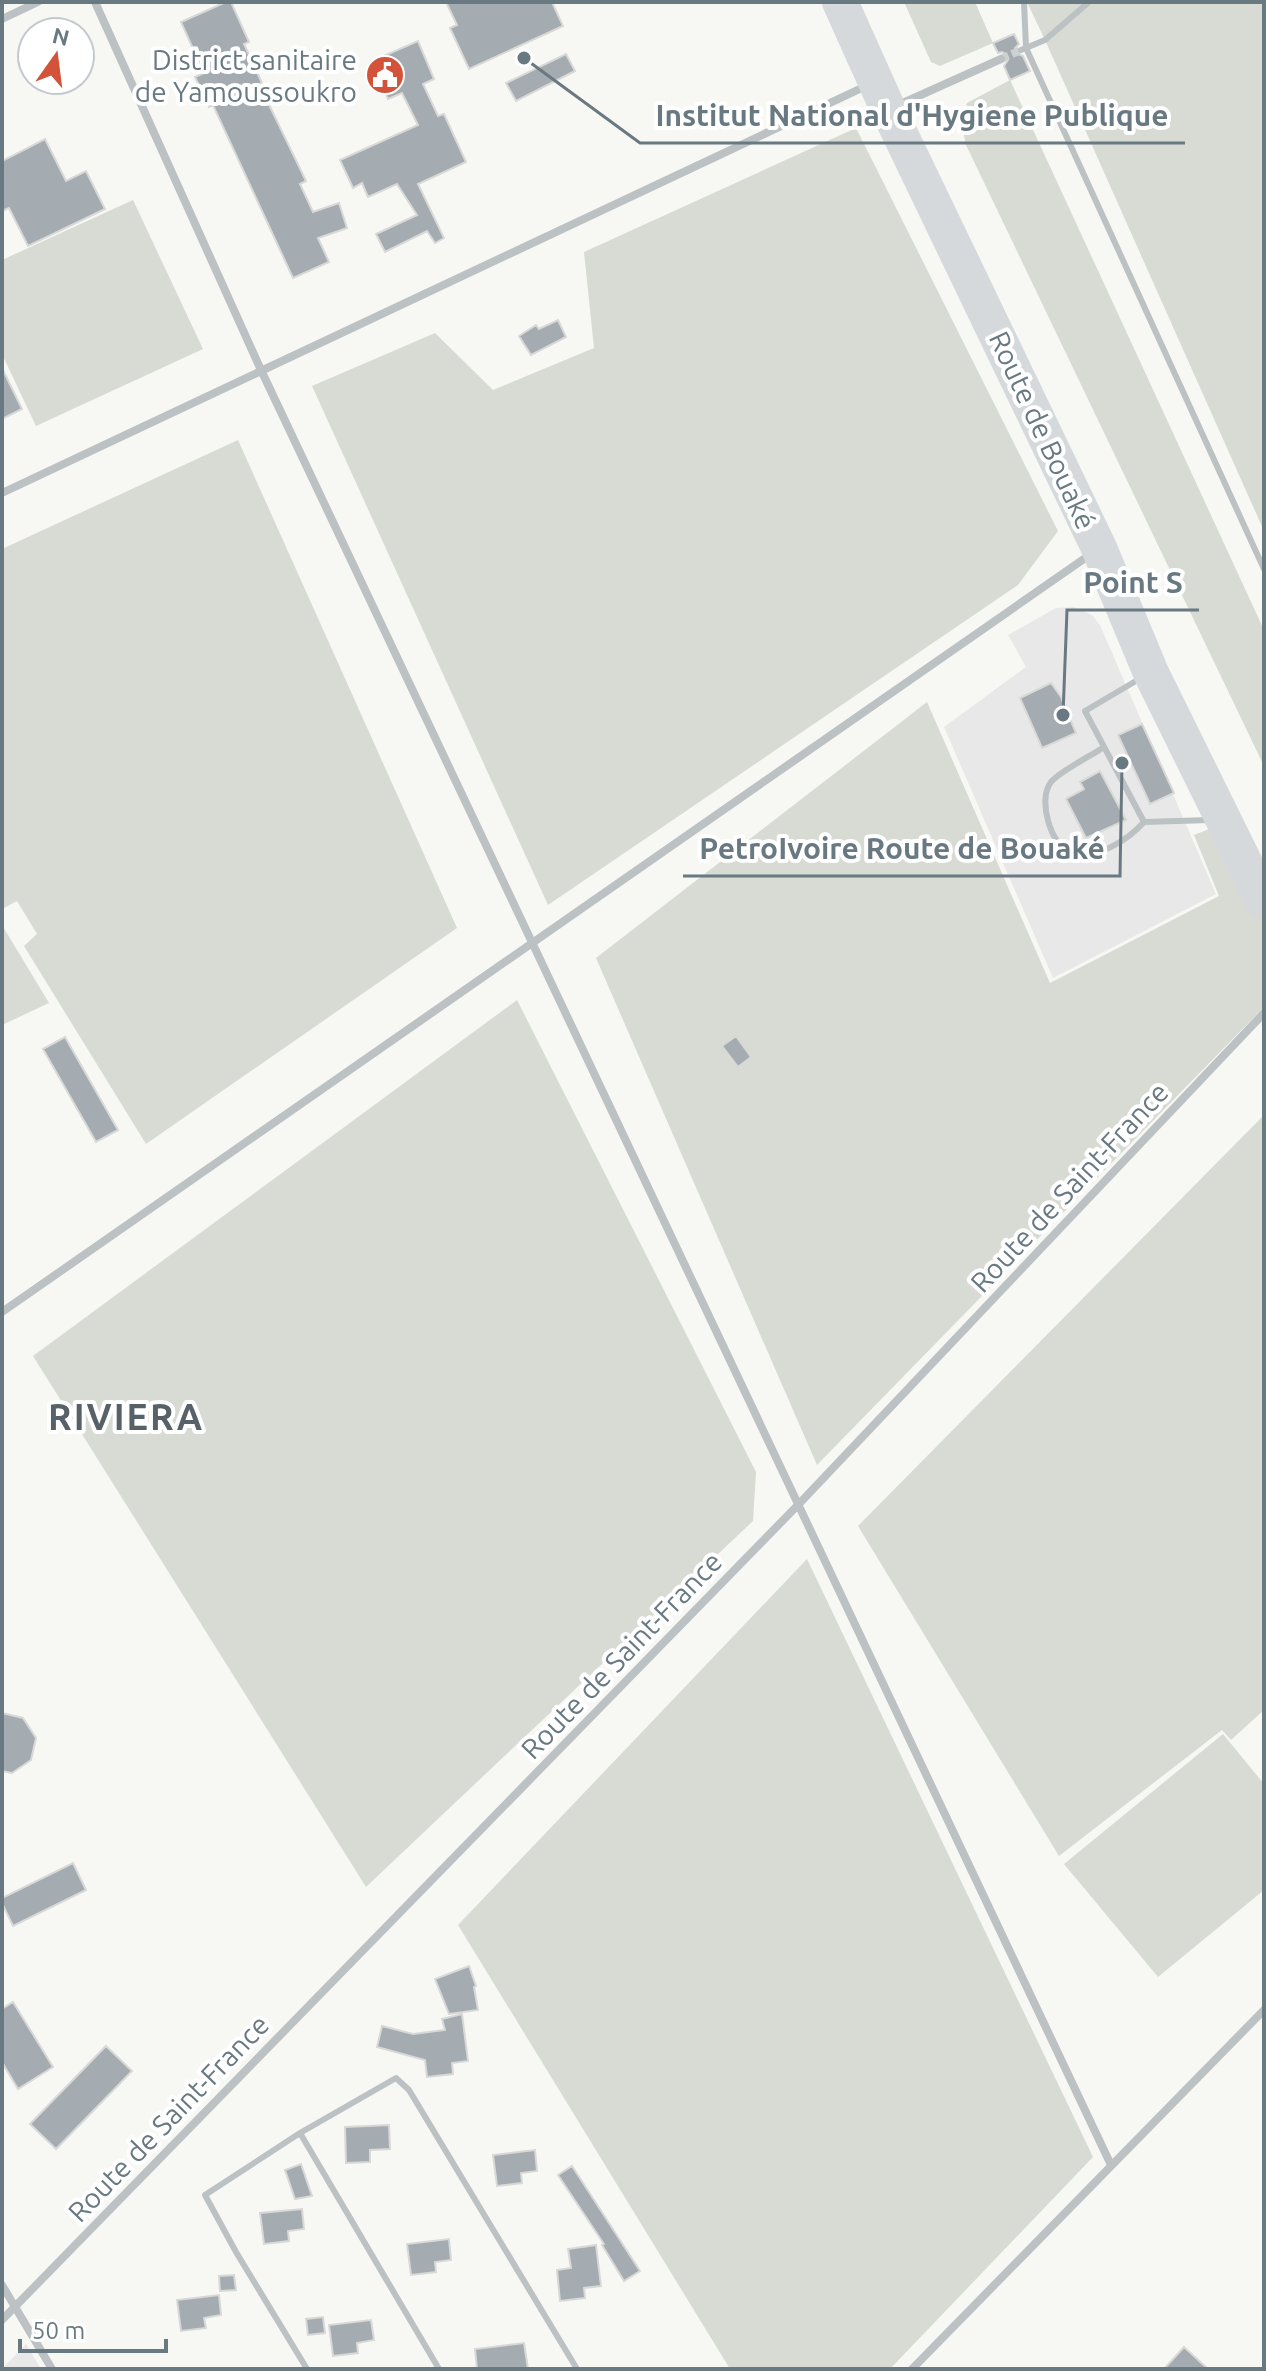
<svg xmlns="http://www.w3.org/2000/svg" width="1266" height="2371" viewBox="0 0 1266 2371" font-family="Ubuntu,sans-serif">
<rect width="100%" height="100%" fill="#f7f7f4"/>
<path fill="#e8e8e8" d="M1074 607 1092 615 1100 625 1216 894 1053 978 944 727 1026 667 1008 635 1056 608Z
M26 2344 41 2369H2Z"/>
<path fill="#d7dbd4" d="M904 2H975L993 43 940 66 931 62Z
M1027 2H1264V531L1045 40Z
M1010 80 1264 630V766L966 145 962 126 967 103Z
M856 128 1058 531 1018 585 548 905 312 386 435 333 493 390 594 348 584 252Z
M133 200 203 349 36 426 2 354V260Z
M238 440 457 928 146 1144 24 946 37 934 17 901 2 909V802L4 801 2 798V549Z
M927 702 1050 983 1219 896 1194 835 1222 824 1264 909V1007L817 1465 596 958Z
M2 925 49 1003 2 1025Z
M517 1000 756 1472 753 1521 366 1887 33 1356Z
M1264 1115V1710L1231 1740 1222 1730 1059 1856 858 1526Z
M807 1559 1093 2157 890 2369H730L458 1925Z
M1223 1734 1264 1784V1890L1158 1977 1064 1864Z"/>
<path fill="#a4acb1" stroke="#d8d8d7" stroke-width="2" d="M226 2H231L249 42 244 44 262 83 259 84 306 181 300 184 313 212 339 203 347 228 318 238 329 262 293 278 213 105 209 107 195 77 204 73 181 22Z
M446 2H552L563 26 469 69 450 28 457 25Z
M1014 34 1019 44 1015 48 1016 53 1023 56 1030 71 1010 80 1004 66 1008 60 1007 55 1002 52 998 53 993 43Z
M418 41 434 79 423 84 438 116 444 114 466 162 418 184 444 238 435 243 427 231 385 252 376 234 417 215 397 184 368 197 362 183 353 188 340 160 418 125 402 93 388 99 372 61Z
M566 54 575 71 516 101 506 83Z
M45 139 66 181 86 171 105 209 28 246 9 208 2 211V161Z
M558 320 566 337 531 355 519 336 536 325 539 329Z
M2 368 22 409 2 419Z
M1051 683 1061 697 1076 733 1042 748 1020 698Z
M1142 724 1174 793 1150 804 1118 735Z
M1100 771 1126 820 1086 838 1066 799 1084 789 1080 782Z
M736 1036 751 1057 738 1067 722 1046Z
M65 1037 118 1130 96 1142 43 1049Z
M2 1713 23 1718 36 1738 31 1760 12 1773 2 1771Z
M73 1863 86 1890 13 1926 2 1903V1898Z
M469 1966 476 1986 474 1987 478 2010 449 2014 435 1979Z
M13 2002 53 2067 18 2089 2 2062V2009Z
M462 2014 468 2061 452 2063 453 2074 427 2077 425 2060 377 2047 382 2026 413 2034 445 2030 442 2019Z
M106 2046 132 2071 56 2149 30 2124Z
M389 2125 390 2149 370 2150V2162L346 2163 345 2127Z
M535 2150 537 2171 521 2173 522 2183 497 2186 493 2155Z
M301 2164 312 2196 295 2199 285 2170Z
M572 2166 640 2271 624 2281 602 2245 604 2244 558 2175Z
M302 2209 304 2229 288 2231 289 2241 264 2244 260 2213Z
M449 2239 451 2260 435 2262 436 2272 411 2275 407 2244Z
M596 2245 601 2286 584 2288 585 2298 560 2301 557 2270 571 2268 568 2249Z
M234 2275 236 2290 220 2291 219 2276Z
M219 2295 221 2315 204 2318 206 2328 181 2331 177 2300Z
M323 2317 325 2333 308 2335 306 2319Z
M371 2320 374 2340 357 2343 358 2353 333 2356 329 2325Z
M524 2343 528 2369H477L475 2349Z
M1184 2347 1208 2369H1164Z"/>
<g fill="none" stroke-linecap="round" stroke-linejoin="round">
<path stroke="#ccd1d2" stroke-width="8" stroke-dasharray="8 4" stroke-linecap="butt" d="M1001 59 1021 50"/>
<path stroke="#bcc1c4" stroke-width="6" d="M1024 2 1026 48 1264 569
M1021 50 1045 40 1089 2
M1141 678 1085 711 1144 822 1210 820
M1104 747C1091 756 1060 771 1051 782 1037 800 1051 846 1071 853 1096 861 1129 839 1144 822
M300 2133 439 2369
M307 2369 236 2252 205 2195 300 2133 396 2078 409 2090 577 2369"/>
<path stroke="#bcc1c4" stroke-width="8" d="M95 2 261 370 1111 2165
M2 19 38 2
M896 106 1001 59
M2 493 866 86
M2 1312 1091 554
M2 2285 52 2369
M2 2320 797 1506 1264 1013
M912 2369 1264 2010"/>
<path stroke="#d5d9dc" stroke-width="36" d="M840 2 888 109 1099 548 1151 673 1264 902"/>
</g>
<defs>
<g id="civic-disc" transform="scale(2)"><circle r="9.5" fill="#d25339" stroke="#fff"/><path d="M-.6-6.5H3V-4.5H.6V-3L4-1V1h2V6H-6V1h2V-1L-.6-3ZM-1.2 2.5V6h2.4V2.5Z" fill="#fff"/></g>
</defs>
<g fill-rule="evenodd">
<use href="#civic-disc" x="385" y="75"/>
</g>
<g text-anchor="middle" dominant-baseline="central" stroke-width="8" stroke-linejoin="round" paint-order="stroke">
<g font-size="28" fill="#697982" stroke="#fff" text-anchor="end">
<text x="357" y="59">District sanitaire<tspan x="357" dy="32">de Yamoussoukro</tspan></text>
</g>
<g font-size="28" fill="#697982" stroke="#fff">
<text transform="translate(1043 430) rotate(65)">Route de Bouaké</text>
<text transform="translate(1069 1187) rotate(-47)">Route de Saint-France</text>
<text transform="translate(621 1655) rotate(-46)">Route de Saint-France</text>
<text transform="translate(168 2118) rotate(-46)">Route de Saint-France</text>
</g>
<g font-size="36" font-weight="bold" letter-spacing="2" fill="#566168" stroke="#fff">
<text x="126" y="1416">RIVIERA</text>
</g>
</g>
<path fill="none" stroke="#697982" stroke-width="3" d="M524 58L640 143H1185M1063 715L1067 610H1199M1122 763L1120 876H683"/>
<g fill="#697982" stroke="#fff" stroke-width="3">
<circle cx="524" cy="58" r="8"/>
<circle cx="1063" cy="715" r="8"/>
<circle cx="1122" cy="763" r="8"/>
</g>
<g font-size="30" text-anchor="middle" font-weight="bold" fill="#697982" stroke="#fff" stroke-width="8" stroke-linejoin="round" paint-order="stroke">
<text x="912" y="126">Institut National d'Hygiene Publique</text>
<text x="1133" y="593">Point S</text>
<text x="902" y="859">PetroIvoire Route de Bouaké</text>
</g>
<rect width="1266" height="2371" fill="none" stroke="#697982" stroke-width="8"/>
<g transform="translate(56 56) rotate(14)"><circle r="38" fill="#ffffff" stroke="#c3c9cd" stroke-width="2"/>
<path d="M0-6L14 30L0 20L-14 30Z" fill="#d25339"/>
<text y="-12" font-size="22" font-weight="bold" text-anchor="middle" fill="#697982">N</text>
</g>
<path d="M20 2339v12h146v-12" fill="none" stroke="#697982" stroke-width="4"/>
<text x="32" y="2339" font-size="24" fill="#697982" stroke="#ffffff" stroke-width="6" paint-order="stroke">50 m</text>
</svg>
